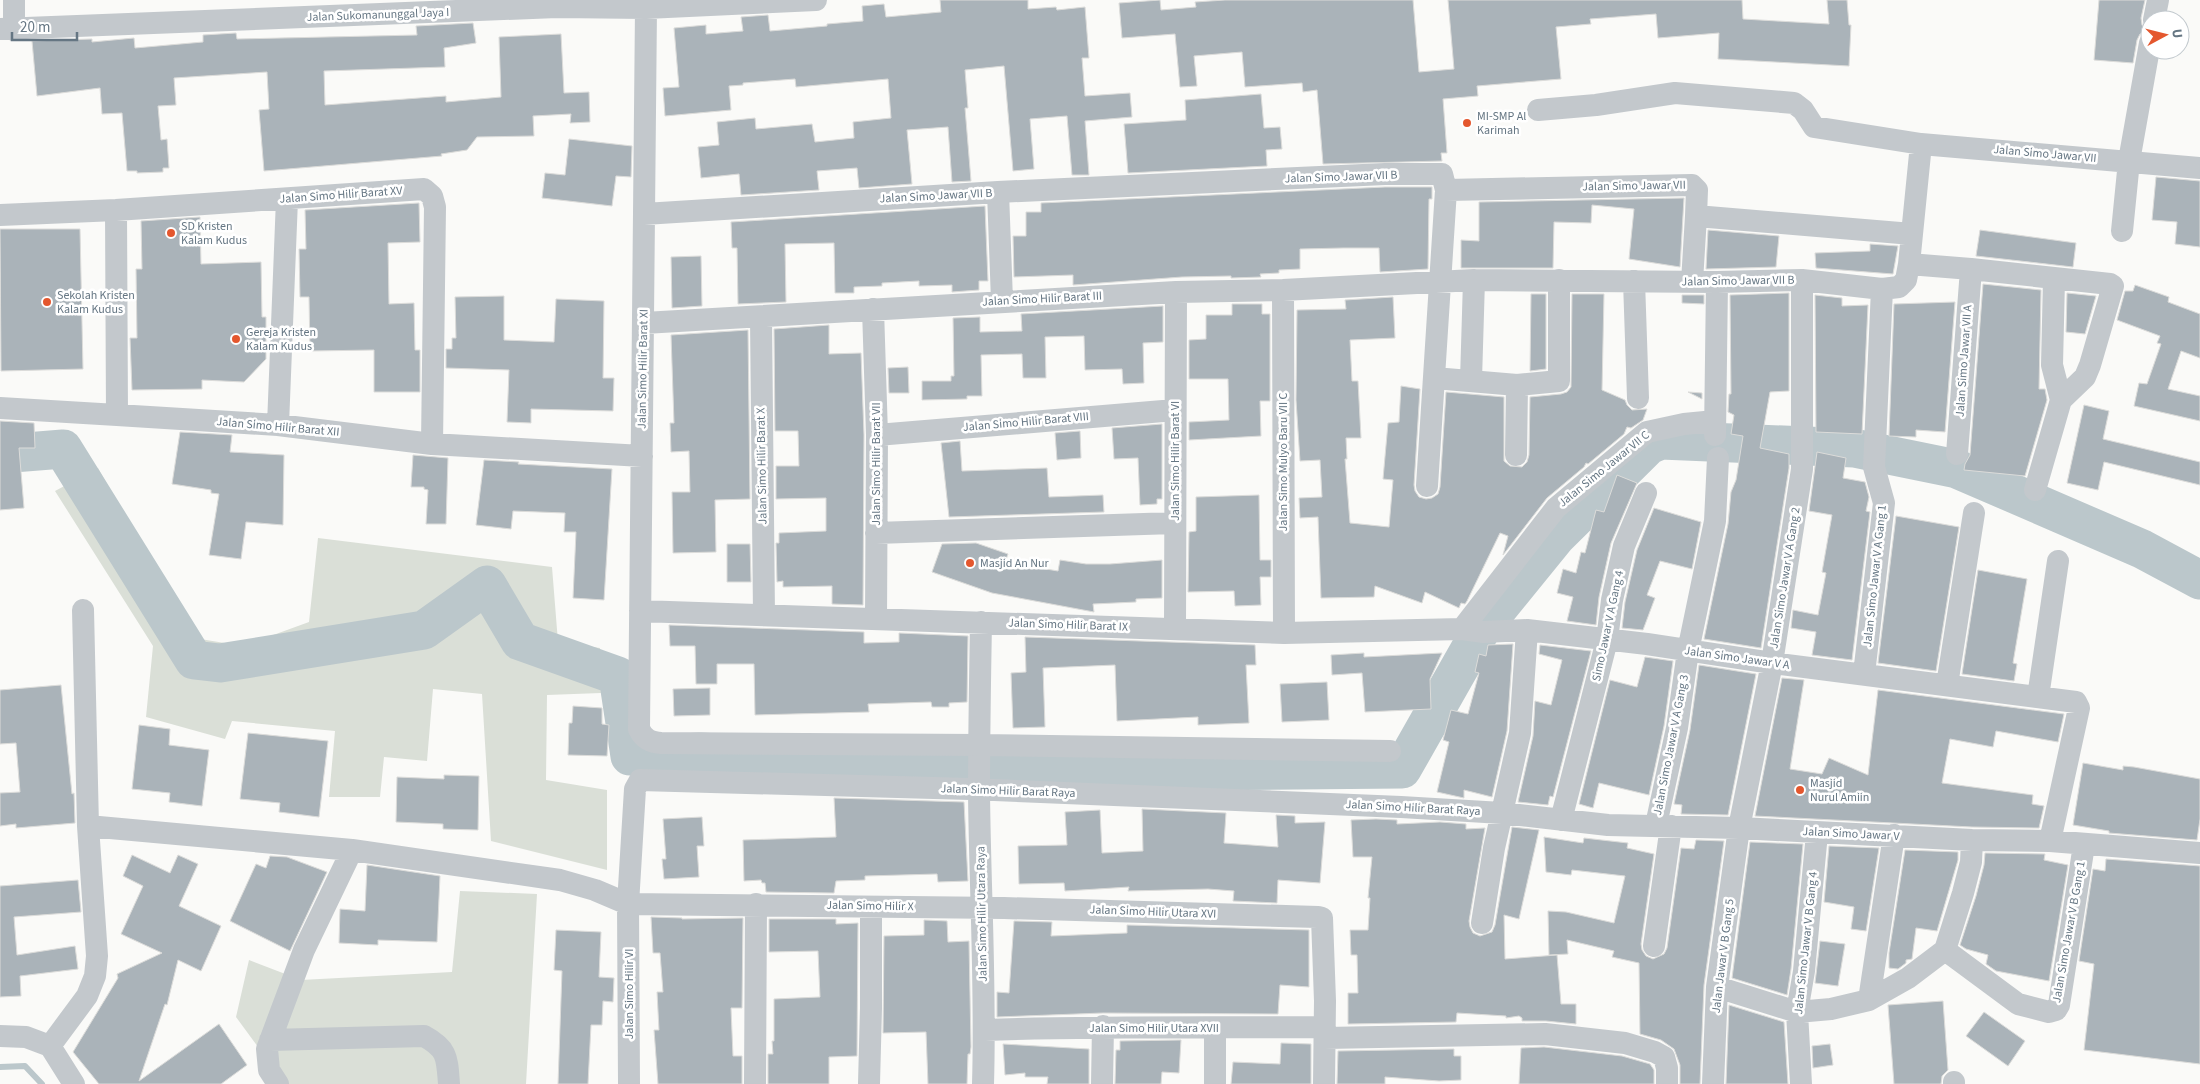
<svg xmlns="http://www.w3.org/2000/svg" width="2200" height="1084" viewBox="0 0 2200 1084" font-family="'Source Sans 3',sans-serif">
<rect width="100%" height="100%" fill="#fafaf8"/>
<path fill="#dadfd7" d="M98 468 194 638 243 646 309 622 318 538 552 567 558 642 600 648 601 693 547 695 546 780 607 790V870L491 841 482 694 433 689 427 761 384 757 380 797H329L335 731 232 721 225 739 146 717 153 646 55 491Z
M460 891 537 894 526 1084H285L236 1017 249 960 301 980 452 972Z"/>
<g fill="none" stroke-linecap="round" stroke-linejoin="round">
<path stroke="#bbc7cb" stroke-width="6" d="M0 1067 25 1066 42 1084"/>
<path stroke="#bbc7cb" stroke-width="39" d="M0 454 63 449 194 660 220 663 424 630 487 585 520 641 618 676 630 756 700 752 1082 772 1402 769 1482 628 1556 537 1649 445 1661 440 1854 448 1957 469 2142 549 2200 580"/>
</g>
<path fill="#aab3b9" stroke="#dcdcda" d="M940 0H1028V9L1056 7 1057 10 1085 7 1089 58H1082L1085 96 1130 93 1132 117 1085 121 1089 175H1072L1067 116 1030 119 1034 169 1013 171 1004 66 965 70 968 108H965L971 181 952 182 948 127 907 130 912 184 859 188 857 168 817 171 819 190 741 195 739 174 701 178 698 147 719 145 717 122 755 118 756 129 812 124 815 142 854 138 853 122 891 118 888 79 796 87 795 79 743 83V85L729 86 731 110 665 116 663 88 679 87 674 28 706 25V34L743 31 741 17 768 15 770 31 827 26V24L863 21 862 6 884 4 886 17 941 12Z
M1160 0 1161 10 1196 7 1195 2 1225 0H1413L1419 72 1454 69 1448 0H1742L1743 19 1829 24 1827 0H1847L1849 25H1851L1849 66 1718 59 1719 33 1658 38 1656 14 1590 19 1591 24 1556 27 1561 79 1477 86 1478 96 1443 99 1447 153H1441L1442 161 1323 164 1317 90 1303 92 1302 83 1245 87 1242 52 1194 56 1197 86 1180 87 1175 34 1122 38 1119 3Z
M2099 0H2145L2141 18 2142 25 2146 31 2140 34 2137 40 2133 63 2094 60Z
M473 23 476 43 444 48 445 67 324 71 325 105 446 96V102L501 97 499 37 561 34 564 93 589 92 590 122 570 123 571 114 533 116 534 136 477 137 467 150 441 154 442 156 264 171 259 110 269 109 267 72 174 78 176 105 158 106 161 140 167 139 169 168H163V172L137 173V171H127L122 113 102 114 100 88 37 96 32 41 92 39V42L134 38 135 48 203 42V35L236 33 237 39 417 35 416 26Z
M1261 94 1264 128 1280 127 1282 149 1266 150 1267 166 1128 173 1124 124 1186 120 1185 100Z
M569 139 632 146 631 177 616 176 612 206 542 198 545 173 565 175Z
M2156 177 2200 181V247L2175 244 2177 222 2152 220Z
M1385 187H1432V199H1429L1428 269 1380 272 1379 248H1343L1300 249V269L1279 270V273L1260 274 1261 277 1231 278V276L1182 277 1073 285V275L1014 277 1013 236H1026V212H1041V203Z
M1684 198 1680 267 1629 259 1634 209 1592 205 1591 223 1554 222 1553 268H1461V240L1479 241V202Z
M419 203 420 242 388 243 389 304 414 303 415 350H420V392H374V350L310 351 309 297H300L299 249H306L305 210Z
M985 206 988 281H979V290L952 292V285L919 286V281L882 283V286L854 287V293H835L834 243 785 244 786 302 738 304 737 248H732L731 222Z
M200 217 201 264 261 262 262 317H266V359L244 382 202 380V389L132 390 130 338H137L136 269H142L141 221Z
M0 229H80L83 369 1 371Z
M1708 230 1779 236 1776 267 1706 269Z
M1980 230 2076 243 2073 267 1976 256Z
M1870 244 1898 246 1893 274 1816 268 1815 253 1870 251Z
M701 256 702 306 672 308 671 257Z
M1983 284 2041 290 2039 389H2045L2047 400 2025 476 1964 470 1965 464 1970 455Z
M2135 285 2169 297 2168 302 2200 314V358L2181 351 2168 389 2200 396V421L2134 406 2139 383 2147 384 2161 344 2157 343 2160 336 2117 320 2125 291H2133Z
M1789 293V391L1770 392 1760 448 1789 454V468L1761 648 1704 639 1728 524 1731 492 1736 480 1743 436 1731 434 1734 415 1728 412 1729 394H1731L1730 295Z
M2067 293 2096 296 2085 334 2066 332Z
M1531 294H1546V369L1530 371Z
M1572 294H1604L1602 390 1625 400 1627 405 1632 410 1647 409 1643 420 1631 428 1627 427 1624 434 1588 464 1586 463 1584 467 1547 498 1503 555 1508 536 1500 533 1467 601 1465 604 1461 603 1459 608 1425 592 1422 603 1375 586 1374 597 1321 598 1318 517 1300 518 1299 498 1322 497 1320 460 1300 461 1296 400 1297 310 1346 309 1345 300 1393 297 1395 338 1350 340 1352 381H1358L1361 438H1346L1347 459H1345L1350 523 1389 527 1393 480 1383 479 1388 423 1399 422 1401 386 1420 389 1414 485 1415 491 1419 497 1426 499 1432 498 1438 494 1440 487 1446 392 1504 397V461L1510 466 1522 467 1527 462 1529 455 1530 397 1561 394 1567 392 1571 387Z
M1682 295H1704V304L1682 303Z
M1815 295 1842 298V306L1868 305 1862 434 1816 432Z
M504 296V340L554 342 556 299 604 301 603 378H614L613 411 531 409V423L507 422 509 370 446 368V349H452V338H456L455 297Z
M1955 302 1945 432 1916 430V437L1889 436 1894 304Z
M1232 304H1262V314H1270V401H1260L1261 436 1189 440V422L1229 420 1228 379H1189V340L1206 339V315H1232Z
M1163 306V342L1143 343 1144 383 1123 384 1122 369 1085 370 1084 336 1045 337 1046 378H1023L1022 354 981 355 982 396H967V399L922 400V381H951V376H954L953 318 980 317V332L1022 331 1021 314Z
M829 325V354L861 353 864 435 863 605 832 604V586L783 587V581L777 582 776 543H779V533L826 531V498L776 499V466H799L798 431H775L774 329Z
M748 330 750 499 715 500 716 552 673 553 672 492H690L689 451 671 452 670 423H674L671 335Z
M908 367 909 393H889L888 368Z
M1688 392 1702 393V399Z
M2084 405 2109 411 2103 439 2200 462V485L2104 462 2098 490 2067 483Z
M0 421 34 423 35 448H19L24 508 0 510Z
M1162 424V499H1157V504L1140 505 1138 458 1114 459 1112 428Z
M1080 431 1081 458 1057 460 1055 433Z
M180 432 232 435 230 452 284 455 283 525 246 522 241 559 209 555 219 494 211 493V490L172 484Z
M960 441 962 471 1047 468 1049 497 1103 495 1104 512 949 517 941 443Z
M1817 452 1846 458 1843 478 1865 482 1869 497 1866 511 1870 512 1852 660 1812 655 1816 632 1791 628 1793 610 1818 615 1826 573 1822 572 1832 515 1809 511Z
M413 455 448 458 446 524H426L428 490 424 489V487H411Z
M484 460 519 462 518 464 612 469 604 600 573 598 576 532H564L565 513 513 511 511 529 476 525Z
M1617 475 1637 483 1611 543 1599 597 1596 625 1567 621 1573 597 1557 593 1563 569 1576 573 1581 552 1585 553 1596 510 1604 512Z
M1259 495 1260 560H1271V577H1260L1261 605 1235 606 1234 591 1188 592 1189 532 1196 531V497Z
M1654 508 1701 522 1692 569 1660 561 1647 595 1655 598 1643 630 1622 628 1625 602 1637 550Z
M1896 516 1959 527 1936 671 1878 663Z
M976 543 1008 554 1005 562 1058 571 1060 560 1086 564H1110L1162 560V598L1136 599V602L1093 604 1094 612 992 593 932 572 942 544Z
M727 544H750L751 582H727Z
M1978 570 2027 579 2013 663 2017 664 2014 681 1962 674Z
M669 625 864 632V643L899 642V633L968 636 967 702 949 703V707H932L931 702 868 704 869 712 755 715 754 664H717V684H696L695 646H670Z
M1025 637 1255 645 1256 665H1246L1249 723 1198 725V717L1117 721 1115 665 1043 668 1045 727 1013 728 1011 673 1026 672Z
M1513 644 1507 731 1492 797 1464 790V798L1437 792 1449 742 1443 740 1451 710 1468 714 1479 673 1475 672 1479 654 1486 656 1488 645Z
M1540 645 1591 651 1553 797 1550 796 1548 805 1518 802 1533 736 1535 701 1551 705 1562 660 1539 654Z
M1364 653V657L1442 653 1430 679 1431 709 1365 712 1362 673 1332 675 1331 655Z
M1645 657 1673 661 1664 726 1649 795 1599 783 1593 808 1579 804 1610 680 1637 687Z
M1699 665 1756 674 1728 815 1681 814 1682 805 1674 804 1690 730Z
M1782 678 1804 680 1790 769 1822 774 1829 758 1868 775 1878 690 2064 714 2058 742 1996 731 1993 747 1950 739 1942 783 2033 795 2032 804 2044 806 2039 828 1972 827 1755 816Z
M1327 682 1329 720 1282 722 1280 684Z
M61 685 72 794 74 793 75 823 16 828V824L0 826V793L20 792 16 743 0 744V690Z
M710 688V715L674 716 673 689Z
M573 706 602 708V724L609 725 607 756 568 755 569 723H572Z
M139 725 170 729 169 745 209 750 202 806 169 802 170 793 132 789Z
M248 733 328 741 319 817 279 812 280 803 240 799Z
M2083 763 2123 770V766L2134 767 2200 779V819L2197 840 2109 833V831L2073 825Z
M444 775 479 776 478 830 443 829V824L396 822 397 777 444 779Z
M834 798 964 802 968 881 938 882 937 874 865 876V880L836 881 834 893 766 892 765 883H762L761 880 744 881 743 840 836 837Z
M1142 809 1226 813 1224 843 1278 847 1276 815 1295 816V823L1325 822 1320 883 1278 880 1277 903 1233 901 1234 891 1208 889 1128 891 1129 887 1065 891 1064 883 1019 884 1018 846 1067 845 1065 812 1100 810 1102 853 1143 851Z
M702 817 704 846H697L699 877 664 879 662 859H666L663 819Z
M1376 819 1397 820V824L1440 822 1466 824V829L1485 828 1469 921 1470 927 1473 933 1480 936 1492 932 1495 925 1512 827 1539 830 1519 919 1504 915 1505 959 1557 955 1561 1004H1576V1024L1546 1021H1522V1018L1519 1016 1506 1018V1016L1457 1013 1456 1022 1348 1024V993H1358L1357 955H1351L1350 930H1368L1370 898H1368L1372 857H1353L1351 820Z
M1544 837 1583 843 1584 838 1628 843 1627 848 1654 854 1641 944 1642 950 1646 956 1653 959 1664 954 1667 948 1681 848 1694 849 1696 840 1724 841 1704 985 1700 1084H1680V1065L1674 1049 1661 1040 1640 1034 1639 963 1612 957 1614 951 1567 940 1568 954 1549 955 1548 911 1566 912 1614 923 1625 876 1572 870 1571 875 1546 872Z
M1750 842 1803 844 1791 969 1787 995 1732 978Z
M1829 846 1879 848 1866 931 1851 929 1854 907 1824 902Z
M1905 850 1958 852V860L1937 931 1916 928 1912 959 1906 960V963L1898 969 1889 968V953Z
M1985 853 2045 854 2044 860 2068 865 2049 981 1996 971 1986 964 1988 955 1966 949 1960 945 1976 896 1984 865Z
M132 855 170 873 178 855 198 864 179 906 221 926 201 971 178 960 167 1005 165 1004 139 1081 219 1024 247 1065 221 1084H99L73 1052 118 978 117 974 162 953 121 934 143 886 123 876Z
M270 856 287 857 327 872 290 951 230 921 256 864 266 868Z
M2106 859 2200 866V1064L2084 1050 2094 964 2079 961 2093 869 2105 871Z
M367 865 440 876 437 942 378 940V945L339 943 340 909 365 911Z
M78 880 81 912 14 917 17 955 75 946 78 969 20 976 21 996 0 997V886Z
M651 917 682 918V919L743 918 742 1008H731L733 1056H742V1084H658L654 1030H659L657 992H663L660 953H653Z
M769 919H836V924L858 923 857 1056 829 1057V1084H768V1054H773L772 1041H774V999L820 997 818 951 769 952Z
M924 920 947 921 948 942 969 941 971 1047 970 1054H968L967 1084H928L926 1032 883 1033 884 936 924 935Z
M1014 921 1052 922 1051 936 1127 933V925L1309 930V987L1280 985 1278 1014 1103 1013 997 1017V992L1009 993Z
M556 930 601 932 599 977 614 978 613 1002 603 1001 602 1025H591L588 1084H558L562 971 554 970Z
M1820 941 1845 944 1838 986 1815 983Z
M1943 1001 1948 1070 1942 1076 1941 1084H1894L1888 1005Z
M1729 1005 1784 1022 1788 1084H1726Z
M1984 1012 2025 1041 2008 1066 1966 1036Z
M1181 1040 1179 1073 1162 1072 1161 1084H1115L1116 1050H1120V1041Z
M1281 1043 1311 1044V1084H1231L1233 1062 1280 1064Z
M1003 1044 1089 1049V1084H1047L1048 1077H1025V1073L1005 1075Z
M1830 1044 1833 1065 1813 1068 1812 1046Z
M1544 1047 1622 1056 1650 1064 1654 1070V1084H1519L1521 1048Z
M1454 1049V1056H1461V1080L1439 1081 1385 1077V1084H1337L1338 1051Z"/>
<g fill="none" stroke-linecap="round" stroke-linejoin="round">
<path stroke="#c3c8cc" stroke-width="22" d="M646 8 639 729C644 739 650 742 661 743L979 745 1390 751
M2154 20 2158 0
M0 29 557 7 646 8 816 0
M14 30V0
M1538 110 1596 105 1675 93 1794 103 1803 110 1814 127 1921 144
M1446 190 1692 185 1697 190 1696 216 1912 234
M998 192 1002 301
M116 210 117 415 278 425 432 444 642 456
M644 214 998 192 1385 174H1442L1446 190 1427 486
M0 215 116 210 424 189 432 196 435 207 432 444
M2122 231 2129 161 2150 43
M1909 264 1971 269 1957 454
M1971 269 2110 284 2113 286 2090 365 2085 377 2061 400 2035 490
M2054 279 2052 365 2061 400
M1634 281 1638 398
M1692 282 1696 216
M1283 290 1284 633
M873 309 877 435 876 619
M761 317 764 615
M644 323 1176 292 1283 290 1474 280 1717 282 1802 280 1882 289 1899 287 1906 280 1909 264 1921 144 2200 168
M1434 378 1517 385 1559 381V280
M1471 380 1474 280
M0 408 117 415
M278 425 287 199
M877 435 1175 410
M1715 435 1717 282
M1516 455 1517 385
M876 533 1174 523
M640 611 1284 633 1462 629 1484 632 1527 630 1647 644 1772 663 2076 702 2079 708 2050 841
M981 622C980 679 979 736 979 793 980 890 986 987 983 1084
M1175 629 1176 292
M1462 629 1556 508 1647 432 1684 424 1715 421
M1864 674 1884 503 1874 467 1882 289
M1947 685 1974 513
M2038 697 2058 561
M1561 820 1607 640 1612 600 1624 546 1646 493
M1656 825 1677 728 1688 651 1715 521 1718 458
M88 826 352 850 560 880 595 890 628 904 1004 908 1318 917 1322 918 1325 1001 1324 1084
M1482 923 1494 848 1520 733 1527 630
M1654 946 1671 826
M1945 950 2018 1004 2049 1012 2056 1010 2059 1005 2084 845
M1717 987 1797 1012 1831 1009 1869 1000 1908 978 1945 950 1963 893 1971 862 1972 840
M1869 1000 1894 835
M985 1030C1098 1026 1210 1028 1323 1027
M0 1036 26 1037 50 1046 74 1084
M1325 1038 1545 1034 1625 1043 1655 1052 1664 1057 1667 1068V1084
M270 1040 424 1036C448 1049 447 1058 449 1084
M50 1046 87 996 95 976 97 956 88 826 83 610
M1954 1082V1084
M278 1084 269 1070 267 1049 304 950 352 850
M629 1084 628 904 635 789 640 780 970 789 1401 807 1502 813 1608 825 1739 828 1972 840 2050 841 2200 853
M755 1084 756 904
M869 1084 871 1008V907
M1102 1084 1103 1026
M1215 1084V1028
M1713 1084 1717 987 1739 828 1772 663 1802 469V280
M1801 1084 1797 1012 1804 971 1817 833"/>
</g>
<g fill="#e4572e" stroke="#fff" stroke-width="2">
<circle cx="1467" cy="123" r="5"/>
<circle cx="171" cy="233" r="5"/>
<circle cx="47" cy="302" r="5"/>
<circle cx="236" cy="339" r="5"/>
<circle cx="970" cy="563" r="5"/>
<circle cx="1800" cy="790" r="5"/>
</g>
<g text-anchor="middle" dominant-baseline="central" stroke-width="5" stroke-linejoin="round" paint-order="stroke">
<g font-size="12" fill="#657683" stroke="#fff">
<text transform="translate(378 15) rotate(-2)">Jalan Sukomanunggal Jaya I</text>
<text transform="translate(2045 154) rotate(5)">Jalan Simo Jawar VII</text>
<text transform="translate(1341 177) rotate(-2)">Jalan Simo Jawar VII B</text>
<text transform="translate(1634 186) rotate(-1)">Jalan Simo Jawar VII</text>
<text transform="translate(341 195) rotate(-4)">Jalan Simo Hilir Barat XV</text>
<text transform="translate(936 196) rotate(-3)">Jalan Simo Jawar VII B</text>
<text transform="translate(1738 281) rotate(-1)">Jalan Simo Jawar VII B</text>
<text transform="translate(1042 299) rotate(-3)">Jalan Simo Hilir Barat III</text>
<text transform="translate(1964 361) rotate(-86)">Jalan Simo Jawar VII A</text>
<text transform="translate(643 369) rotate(-89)">Jalan Simo Hilir Barat XI</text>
<text transform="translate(1026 422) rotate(-5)">Jalan Simo Hilir Barat VIII</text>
<text transform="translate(278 427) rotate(5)">Jalan Simo Hilir Barat XII</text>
<text transform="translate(1175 461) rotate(-90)">Jalan Simo Hilir Barat VI</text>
<text transform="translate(1283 462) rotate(-90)">Jalan Simo Mulyo Baru VII C</text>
<text transform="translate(876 464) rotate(-90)">Jalan Simo Hilir Barat VII</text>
<text transform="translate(762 466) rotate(-91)">Jalan Simo Hilir Barat X</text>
<text transform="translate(1604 469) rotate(-39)">Jalan Simo Jawar VII C</text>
<text transform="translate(1875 576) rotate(-84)">Jalan Simo Jawar V A Gang 1</text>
<text transform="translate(1785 578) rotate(-81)">Jalan Simo Jawar V A Gang 2</text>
<text transform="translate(1068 625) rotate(2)">Jalan Simo Hilir Barat IX</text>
<text transform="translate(1608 626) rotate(-78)">Simo Jawar V A Gang 4</text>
<text transform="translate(1737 658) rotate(8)">Jalan Simo Jawar V A</text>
<text transform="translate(1671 745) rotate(-79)">Jalan Simo Jawar V A Gang 3</text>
<text transform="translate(1008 791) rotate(2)">Jalan Simo Hilir Barat Raya</text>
<text transform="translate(1413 808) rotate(3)">Jalan Simo Hilir Barat Raya</text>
<text transform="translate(1851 834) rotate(3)">Jalan Simo Jawar V</text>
<text transform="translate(870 906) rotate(1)">Jalan Simo Hilir X</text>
<text transform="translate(1153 912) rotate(2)">Jalan Simo Hilir Utara XVI</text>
<text transform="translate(982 914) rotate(-91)">Jalan Simo Hilir Utara Raya</text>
<text transform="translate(2069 932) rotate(-80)">Jalan Simo Jawar V B Gang 1</text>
<text transform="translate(1806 943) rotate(-84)">Jalan Simo Jawar V B Gang 4</text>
<text transform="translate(1723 956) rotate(-83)">Jalan Jawar V B Gang 5</text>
<text transform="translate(629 994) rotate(-90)">Jalan Simo Hilir VI</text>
<text x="1154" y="1028">Jalan Simo Hilir Utara XVII</text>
</g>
<g font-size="12" fill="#657683" stroke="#fff" text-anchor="start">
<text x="1477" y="116">MI-SMP Al<tspan x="1477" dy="14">Karimah</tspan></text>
<text x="181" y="226">SD Kristen<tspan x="181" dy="14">Kalam Kudus</tspan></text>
<text x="57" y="295">Sekolah Kristen<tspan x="57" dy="14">Kalam Kudus</tspan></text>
<text x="246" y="332">Gereja Kristen<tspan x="246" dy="14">Kalam Kudus</tspan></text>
<text x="980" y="563">Masjid An Nur</text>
<text x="1810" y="783">Masjid<tspan x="1810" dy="14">Nurul Amiin</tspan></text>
</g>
</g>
<g transform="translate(2165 35) rotate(83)"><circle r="24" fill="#ffffff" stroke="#c1c8cd"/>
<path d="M0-4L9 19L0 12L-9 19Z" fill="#e4572e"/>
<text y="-8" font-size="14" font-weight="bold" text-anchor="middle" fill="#657683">U</text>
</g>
<path d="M12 32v8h65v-8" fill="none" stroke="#657683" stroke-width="2.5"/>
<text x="20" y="32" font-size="15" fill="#657683" stroke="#ffffff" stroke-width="4" paint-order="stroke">20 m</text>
</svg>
